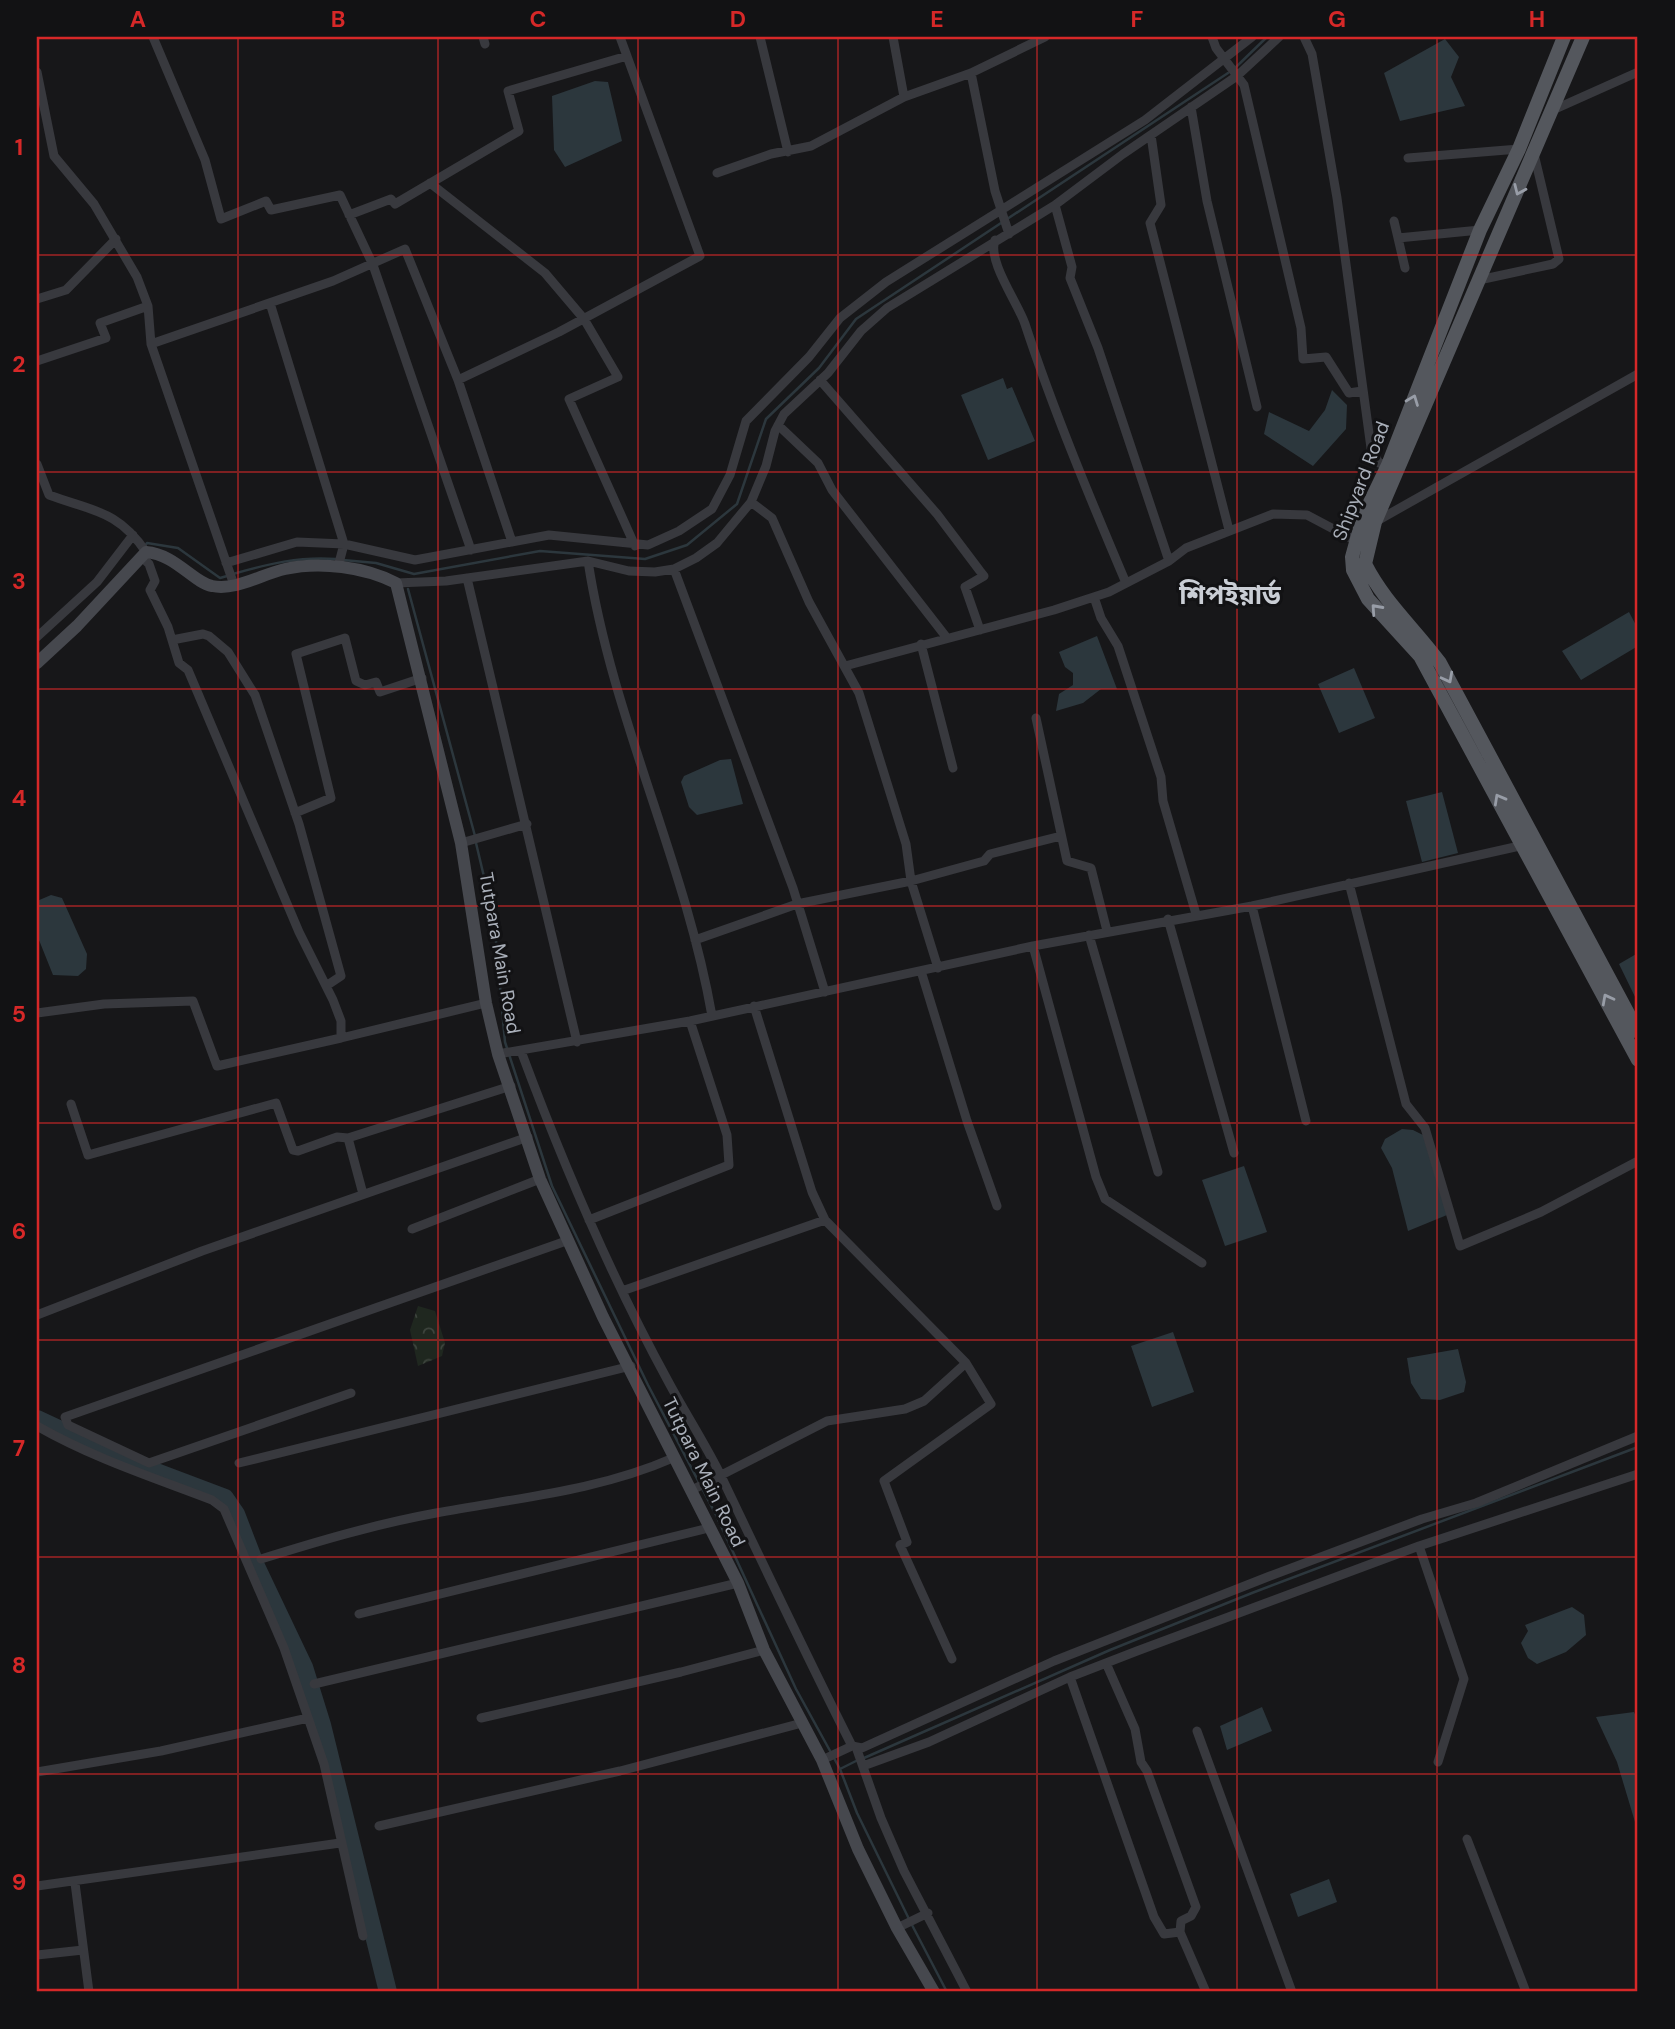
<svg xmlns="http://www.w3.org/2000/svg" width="1675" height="2029" viewBox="0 0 1675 2029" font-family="'DM Sans','Noto Sans Bengali',sans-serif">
<defs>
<pattern id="forest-crowns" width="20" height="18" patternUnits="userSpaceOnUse" patternTransform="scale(1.75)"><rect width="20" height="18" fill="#1f271f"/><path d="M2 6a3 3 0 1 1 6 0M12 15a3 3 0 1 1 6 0" fill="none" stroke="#3d443d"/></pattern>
</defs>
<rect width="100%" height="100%" fill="#171719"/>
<path fill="url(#forest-crowns)" d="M418 1306 435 1311 445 1343 442 1356 418 1366 410 1330Z"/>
<path fill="#2c373d" d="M1445 39 1459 57 1451 77 1465 106 1400 121 1384 73Z
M595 81 608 82 622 141 565 167 554 150 552 96Z
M1003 378 1007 389 1012 387 1035 441 988 460 961 395Z
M1332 390 1347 405 1346 429 1313 466 1264 434 1269 412 1309 431 1325 410Z
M1629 612 1638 629V646L1581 680 1562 651Z
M1097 636 1117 689H1101L1083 703 1056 711 1059 694 1073 685V673L1065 667 1059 652Z
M1354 668 1375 718 1339 733 1318 684Z
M731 759 743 804 697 815 689 807 681 782 684 776 720 760Z
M1442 792 1458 853 1422 862 1406 801Z
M51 895 62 898 87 954 86 969 78 976 53 975 37 935V901Z
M1638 953V1003L1619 964Z
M1402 1129 1413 1130 1423 1135 1447 1215 1408 1231 1392 1168 1381 1148 1385 1139Z
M1244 1166 1267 1232 1225 1246 1202 1180Z
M1173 1332 1194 1392 1152 1407 1131 1346Z
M1458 1349 1466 1382 1464 1392 1440 1400 1421 1399 1411 1383 1407 1358Z
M1572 1607 1584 1615 1586 1635 1566 1652 1537 1664 1528 1658 1521 1643 1528 1631 1525 1625Z
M1262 1707 1272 1731 1227 1750 1220 1726Z
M1634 1712 1638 1721V1832L1617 1762 1596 1717Z
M1329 1879 1337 1902 1298 1917 1290 1894Z"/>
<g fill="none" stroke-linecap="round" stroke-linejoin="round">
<path stroke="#2c373d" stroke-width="2.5" d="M1236 67 1267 37
M144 547 147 543 178 548 220 578 227 576
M343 560 376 563 414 574 540 551 645 559 687 545 737 504 766 419 819 368 856 319 1228 73
M233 574C268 564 300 556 336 559
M408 589 475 836
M476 843 494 919 505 1042 552 1186 648 1385 716 1515 796 1689 840 1769 857 1813 909 1919
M864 1758 1110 1650 1252 1593 1638 1447
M840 1769 856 1761
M912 1925 947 1992"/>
<path stroke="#2c373d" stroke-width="18" d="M37 1419 127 1461 225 1498 236 1514 256 1566 304 1667 322 1725 388 1992"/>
<path stroke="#38393e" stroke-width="9" d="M153 37 205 160 221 219 266 201 271 210 340 195 373 265 471 550
M483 37 485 44
M760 37 788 152
M893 37 904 97
M1212 37 1216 48 1244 85 1301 328 1303 359 1326 357 1349 393 1362 391
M1304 37 1312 54 1337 198 1371 448 1379 463 1388 465
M37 72 54 156 94 204 137 277 148 306 151 344 234 585
M971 73 995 191 1009 234
M1191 107 1207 201 1257 407
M1553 110 1638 72
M1151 135 1161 205 1150 223 1229 530
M1408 158 1519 149
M717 173 771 154 811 146 904 97 971 73 1045 37
M430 183 545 273 584 319 618 377 569 399 635 546
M1055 205 1072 267 1070 278 1098 348 1169 561
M349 215 391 199 395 204 519 131 508 91 627 56
M1394 221 1398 238 1480 230
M1398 238 1405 268
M995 240C987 261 1018 303 1025 324 1054 412 1090 498 1126 583
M1479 280 1553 264 1559 259 1534 154
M37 299 66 290 116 239
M270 303 344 544 338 567
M151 344 333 281 405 249 458 380 559 332 700 256 620 37
M37 361 106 338 100 323 148 306
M458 380 512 542
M820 380 937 514 980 571 984 576 965 587 980 630
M778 425 818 463 832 490 947 638
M37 464 49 495C92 511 118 510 146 552
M751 502 772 518 809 602 859 693 906 844 911 881 938 968
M1375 522 1638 374
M142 557 149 564 155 581 150 590 168 627 179 663 188 670 299 932 333 1000 341 1021V1038L486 1003
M588 561C612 718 685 861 712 1016
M226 563 297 542 344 544 415 560 549 535 648 545 679 531 712 509 730 475 746 421 809 357 840 318 886 282 1145 120 1252 37
M674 569 793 888 825 992
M467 578 577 1042
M396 583 446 581 588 561 629 571 655 572 674 569 696 558 717 543 751 502 766 466 775 431 784 414 828 373 861 331 887 308 1055 205 1123 154 1237 76 1279 37
M1094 597 1101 618 1118 646 1161 777 1163 801 1196 914
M37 637 97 582 133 535
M172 640 203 634 209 636 228 652 255 695 299 824 341 976 326 986
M921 644 953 768
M845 666 1054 610 1109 592 1169 561 1186 548 1273 514 1307 515 1356 541
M1036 718 1067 861 1091 868 1107 931
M295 813 331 798 296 654 345 638 356 681 365 685 376 682 380 692 422 678
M461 843 527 824
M1349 883 1406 1104 1425 1128 1460 1246 1541 1212 1638 1161
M1252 906 1306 1121
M1168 919 1234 1153
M1089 935 1158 1172
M695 940 797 904 911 881 984 861 990 854 1061 836
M1033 946 1096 1177 1105 1199 1202 1263
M921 971 967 1121 997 1206
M754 1006 812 1192 825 1220 966 1363 991 1404 884 1481 907 1542 900 1545 952 1659
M37 1013 104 1004 193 1001 217 1066 341 1038
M521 1051C563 1164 610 1275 668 1381 685 1413 706 1445 722 1478 765 1568 807 1657 852 1746L822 1760
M498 1054 690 1021 1033 946 1252 906 1524 845
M71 1104 88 1155 276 1103 293 1150 298 1151 337 1137 348 1138 363 1194
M348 1138 511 1086
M589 1220 729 1165 727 1135 690 1021
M412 1229 540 1179
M622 1291 825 1220
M37 1315 202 1251 528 1137
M351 1393 149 1463 68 1425 65 1417 569 1240
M37 1426C93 1458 152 1477 212 1500L224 1509 284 1648 324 1764 363 1936
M239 1463 631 1366
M692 1490 827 1421 905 1409 924 1401 966 1363
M1419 1546 1464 1679 1438 1762
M261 1559C319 1541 376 1524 436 1513 516 1498 598 1491 673 1458
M359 1614 709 1528
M1106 1663 1135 1729 1141 1762 1147 1771 1196 1907 1191 1916 1181 1921 1180 1932
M1070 1677 1154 1917 1164 1934 1180 1932 1206 1992
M314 1684 738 1583
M481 1718 681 1672 764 1650
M1197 1731 1292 1992
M852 1746 862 1748 1054 1661 1270 1576 1422 1519 1476 1503 1638 1436
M856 1747 881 1818 904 1871 967 1992
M863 1766 929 1742 1070 1677 1137 1651 1419 1546 1638 1474
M37 1772 161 1751 308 1718
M379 1826 620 1771 802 1723
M1467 1839 1526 1992
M75 1883 89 1992
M37 1886 340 1843
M897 1928 928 1913
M37 1955 83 1950"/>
<path stroke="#46484e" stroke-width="12" d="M37 663 77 626 146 552C175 554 194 583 212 586 236 591 262 574 285 569 320 561 365 567 396 583L461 843 486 1003 498 1054 540 1179 603 1317 738 1583 764 1650 822 1760 858 1849 897 1928 934 1992"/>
<path stroke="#54575d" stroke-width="14" d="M1564 37 1519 149 1480 230 1388 465 1363 517 1352 557 1353 570 1368 599 1420 656 1638 1060
M1583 37 1375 522 1365 564C1384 602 1415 629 1440 663L1638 1032"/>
</g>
<defs><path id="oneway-chevron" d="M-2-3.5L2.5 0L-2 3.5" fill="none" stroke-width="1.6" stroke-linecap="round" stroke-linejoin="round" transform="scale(1.75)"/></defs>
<g stroke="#989da7">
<use href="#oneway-chevron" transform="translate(1519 190) rotate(114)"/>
<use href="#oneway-chevron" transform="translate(1413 400) rotate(-69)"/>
<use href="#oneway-chevron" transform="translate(1376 609) rotate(-132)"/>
<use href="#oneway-chevron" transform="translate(1448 678) rotate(62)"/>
<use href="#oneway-chevron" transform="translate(1499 799) rotate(-119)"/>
<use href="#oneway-chevron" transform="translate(1607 999) rotate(-118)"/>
</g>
<path fill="none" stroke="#d62828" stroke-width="2" stroke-opacity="0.55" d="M238 37V1992M438 37V1992M638 37V1992M838 37V1992M1037 37V1992M1237 37V1992M1437 37V1992M37 255H1638M37 472H1638M37 689H1638M37 906H1638M37 1123H1638M37 1340H1638M37 1557H1638M37 1774H1638"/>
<g text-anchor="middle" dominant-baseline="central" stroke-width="6" stroke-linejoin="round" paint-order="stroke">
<g font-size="19" fill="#a9afb9" stroke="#121214">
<text transform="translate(1361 481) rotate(-69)">Shipyard Road</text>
<text transform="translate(500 953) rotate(80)">Tutpara Main Road</text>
<text transform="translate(704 1472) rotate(64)">Tutpara Main Road</text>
</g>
<g font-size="26" font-weight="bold" fill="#caced5" stroke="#121214">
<text x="1230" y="595">শিপইয়ার্ড</text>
</g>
</g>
<rect width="1675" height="2029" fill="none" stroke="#121214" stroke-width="77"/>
<rect x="38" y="38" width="1598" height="1952" fill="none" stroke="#d62828" stroke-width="2.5"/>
<g font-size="23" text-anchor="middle" font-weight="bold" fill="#d62828">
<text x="138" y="27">A</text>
<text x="338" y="27">B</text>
<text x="538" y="27">C</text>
<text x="738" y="27">D</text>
<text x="937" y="27">E</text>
<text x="1137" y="27">F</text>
<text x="1337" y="27">G</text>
<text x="1537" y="27">H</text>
<text x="19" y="155">1</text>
<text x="19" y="372">2</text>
<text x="19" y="589">3</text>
<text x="19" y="806">4</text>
<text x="19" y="1022">5</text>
<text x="19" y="1239">6</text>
<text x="19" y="1456">7</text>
<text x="19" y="1673">8</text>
<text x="19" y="1890">9</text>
</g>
</svg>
